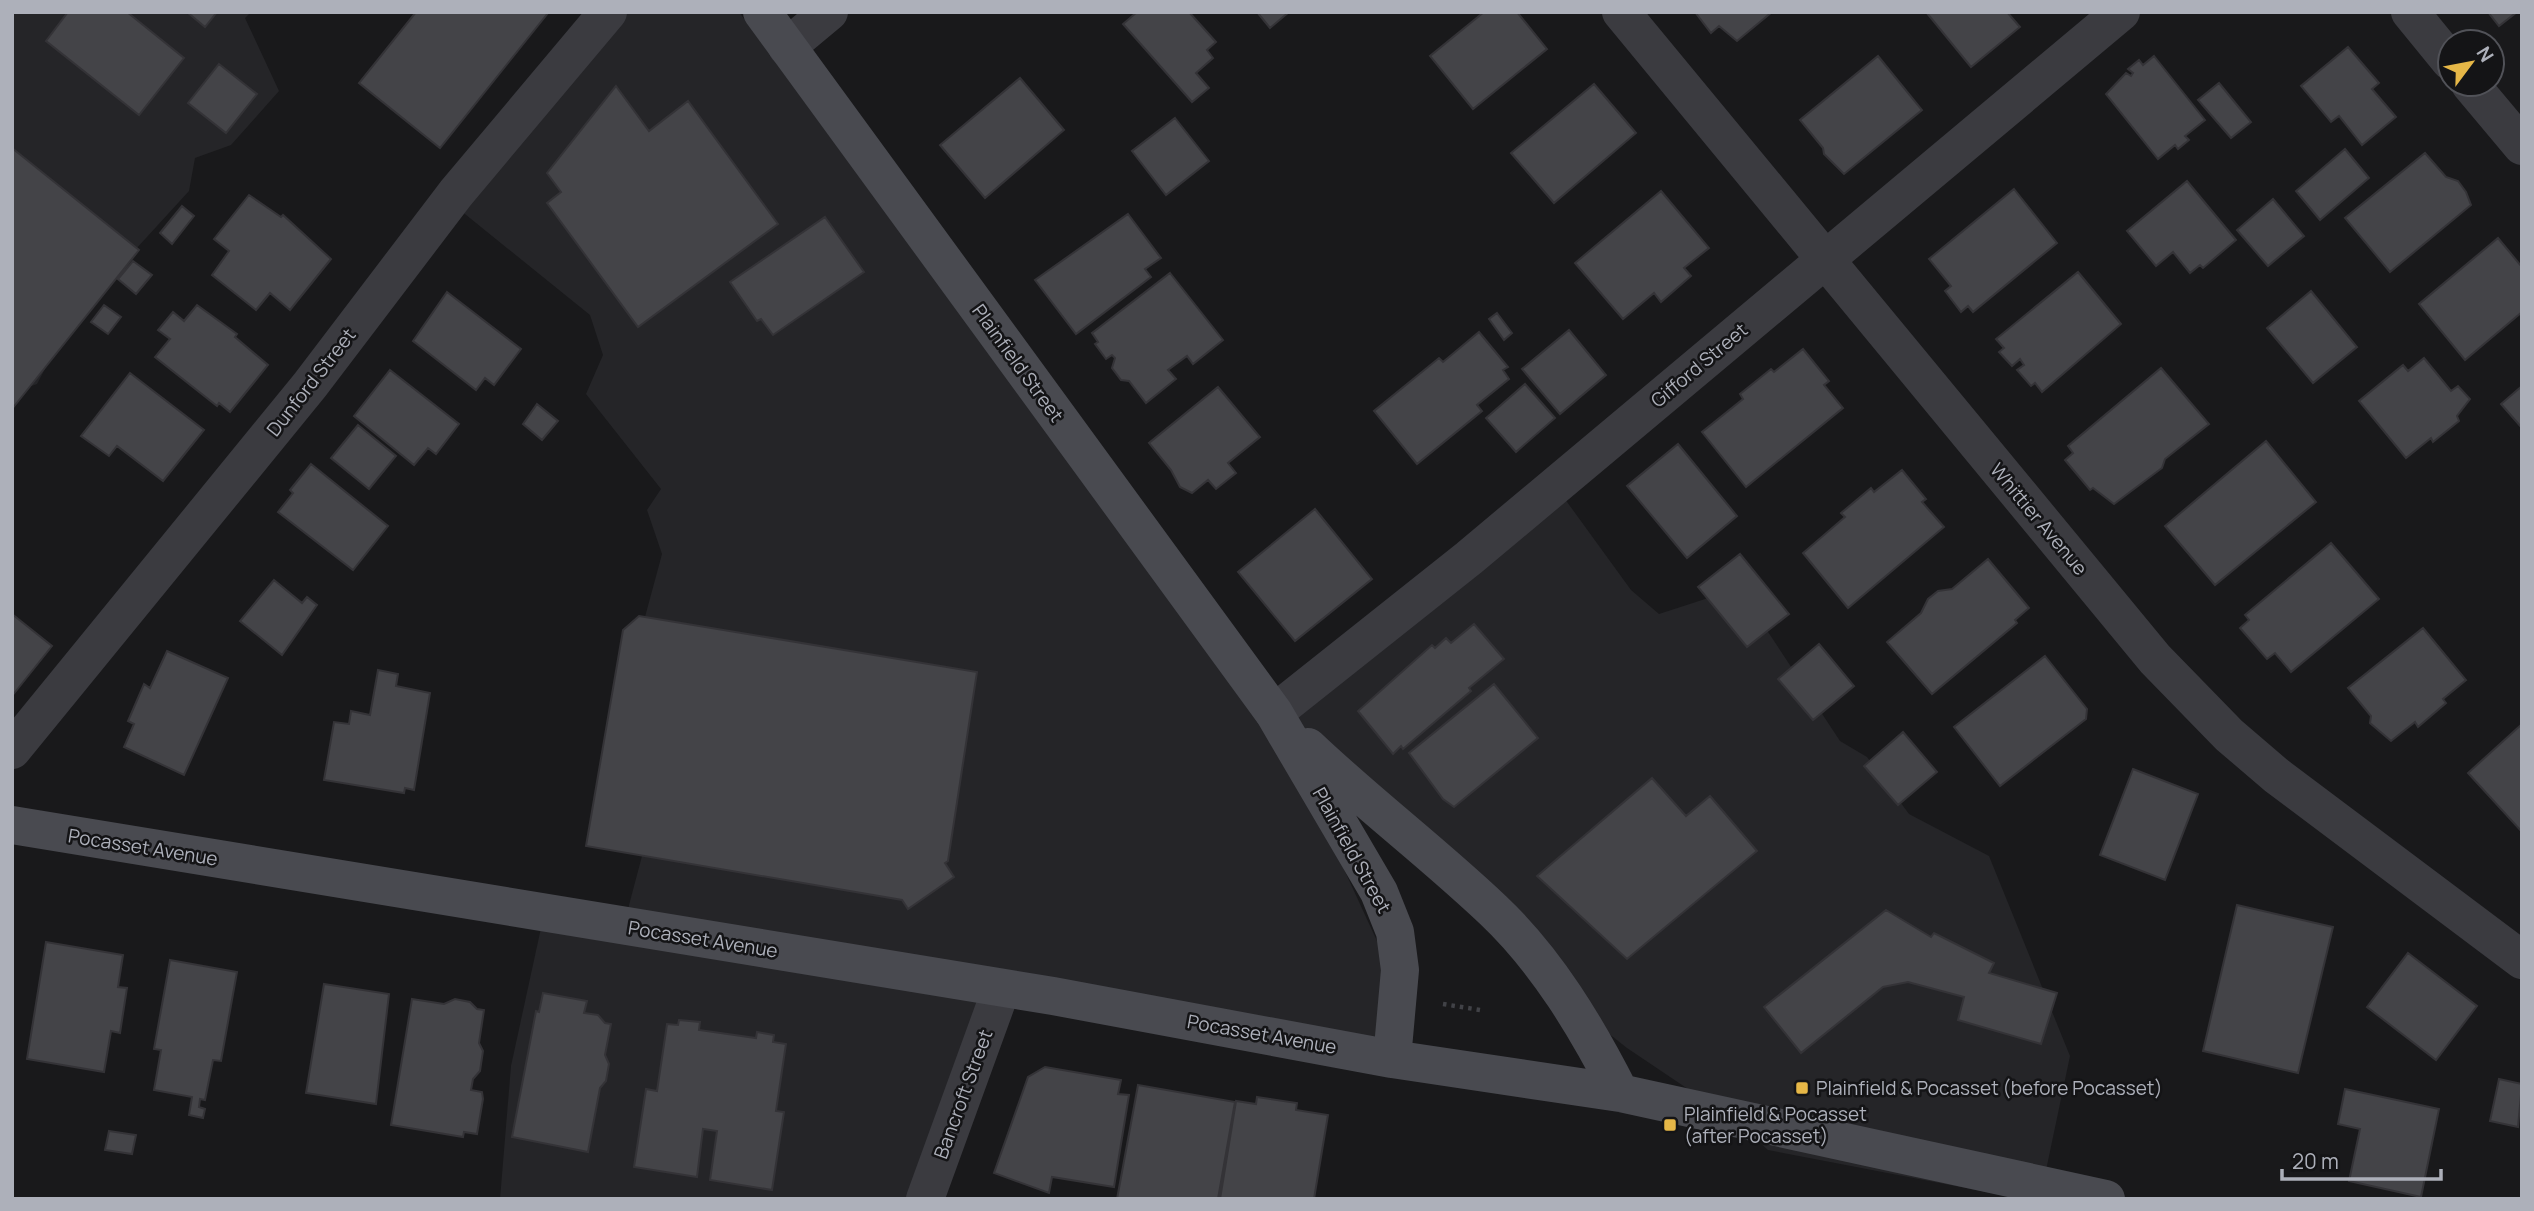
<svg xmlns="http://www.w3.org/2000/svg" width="2534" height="1211" viewBox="0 0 2534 1211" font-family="Manrope,sans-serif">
<rect width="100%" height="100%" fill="#19191b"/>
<path fill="#252528" d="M12 12H251L245 18 279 91 231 145 195 158 189 191 71 320 37 384 15 392H12Z
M611 12H739L1250 711 1554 484 1631 590 1659 614 1739 588 1840 741 1867 757 1909 814 1989 856 2070 1056 2040 1199H2023L1768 1150 1734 1120 1627 1048 1565 999 1335 790 1307 789 1383 954 1389 1058 992 1003 907 1199H500L511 1066 541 928 620 939 655 807 645 617 662 554 647 510 661 489 586 394 603 355 590 315 460 210Z"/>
<path fill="#444448" stroke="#343337" stroke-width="2" d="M68 12H127L184 58 139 115 46 41Z
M187 12H217L205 27Z
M416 12 548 13 440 148 359 83Z
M1137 12H1189L1216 42 1207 50 1213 58 1196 73 1209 88 1192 102 1123 24Z
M1257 12H1289L1270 28Z
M1484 12H1517L1547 49 1473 109 1430 56Z
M1695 12H1772L1737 41 1719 26 1711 33Z
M1926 12H2007L2020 27 1971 67Z
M2488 12H2517L2499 26Z
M2348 47 2379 83 2372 89 2396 117 2362 145 2339 116 2331 122 2301 86Z
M1878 56 1922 110 1844 174 1824 154 1823 148 1800 120Z
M2154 56 2205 120 2185 136 2189 140 2178 149 2175 145 2158 159 2106 94 2126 73 2131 76 2133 73 2128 69 2139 60 2143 65Z
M219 64 257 94 226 133 188 103Z
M1020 78 1064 130 985 198 940 145Z
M2219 83 2251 122 2231 138 2198 100Z
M1594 84 1636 133 1554 203 1511 153Z
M616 86 649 131 688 101 778 224 638 327 547 203 561 192 547 173Z
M1175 118 1209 161 1166 195 1132 151Z
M12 148 139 250 12 409Z
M2345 149 2369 178 2320 220 2296 191Z
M2425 153 2446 177 2458 181 2466 192 2471 205 2390 272 2345 218Z
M2187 181 2236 240 2203 268 2200 265 2190 273 2173 252 2156 266 2127 231Z
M2014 189 2057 243 1973 312 1968 306 1961 312 1945 291 1951 286 1929 259Z
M1661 191 1709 248 1684 268 1691 276 1661 302 1654 293 1623 319 1575 263Z
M249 195 281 217 283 215 331 259 290 310 270 293 256 310 212 275 229 251 214 239Z
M2273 199 2304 236 2268 266 2237 230Z
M182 206 194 216 172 244 160 233Z
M1128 214 1161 258 1145 269 1151 277 1076 334 1035 280Z
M825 217 864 272 773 335 761 319 757 321 730 282Z
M2498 238 2522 267V312L2465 360 2419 304Z
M133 261 152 275 136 294 118 279Z
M2078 272 2121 324 2042 392 2035 383 2031 386 2017 370 2024 365 2020 359 2012 366 1999 352 2004 348 1996 339Z
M1170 273 1223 340 1193 364 1187 356 1168 370 1176 379 1146 403 1129 381 1121 380 1112 368 1115 358 1112 355 1106 359 1095 344 1098 342 1092 333Z
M2311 291 2357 347 2313 383 2267 328Z
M447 292 521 349 494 385 485 378 476 390 413 341Z
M104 305 121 317 108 334 91 322Z
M197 305 237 334 235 337 268 365 230 412 219 403 217 406 155 357 170 339 158 330 173 312 184 321Z
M1497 313 1512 333 1504 340 1489 319Z
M1569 330 1606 375 1560 414 1522 369Z
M1479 332 1508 367 1503 370 1509 379 1477 405 1482 411 1417 464 1374 411 1439 358 1443 362Z
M1803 349 1829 381 1824 385 1843 408 1746 487 1702 432 1743 399 1740 394 1771 369 1774 372Z
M2424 358 2451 391 2458 386 2470 399 2457 416 2459 421 2433 442 2431 438 2406 458 2359 401 2403 365 2408 371Z
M2161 368 2209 424 2165 459 2162 468 2114 504 2093 488 2090 490 2065 460 2073 453 2068 446Z
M390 370 459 424 436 454 428 448 414 465 354 416Z
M130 373 204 430 163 481 117 446 109 456 81 436Z
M1525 384 1555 418 1516 452 1486 418Z
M2522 386V428L2501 404Z
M1218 387 1260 437 1228 463 1236 473 1216 489 1208 480 1192 493 1180 487 1171 470 1149 443Z
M537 404 558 421 542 440 523 424Z
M358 425 396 456 369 489 331 458Z
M2266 441 2316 502 2215 585 2165 526Z
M1678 444 1737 516 1687 558 1627 486Z
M311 464 388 526 353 570 278 512 293 493 290 490Z
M1902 470 1926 499 1922 502 1944 527 1848 608 1803 553 1845 517 1841 513 1871 488 1874 492Z
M1315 509 1372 579 1295 641 1238 572Z
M2331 543 2379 599 2291 672 2275 653 2267 659 2240 628 2249 620 2245 615Z
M1740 554 1789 614 1747 647 1698 587Z
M1988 559 2029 608 2015 620 2017 623 1932 694 1887 642 1921 613 1928 599 1938 591 1952 589Z
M274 580 302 603 307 597 317 605 282 655 240 621Z
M12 614 52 646 12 696Z
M639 616 977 672 948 861 945 863 954 877 908 909 902 900 586 846 623 630Z
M1474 624 1504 659 1469 688 1471 691 1403 749 1401 746 1393 754 1358 711 1432 645 1435 648 1446 638 1451 643Z
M2423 628 2466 680 2443 699 2446 703 2418 727 2415 722 2391 741 2370 723 2371 716 2348 688Z
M1819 644 1854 686 1813 720 1778 679Z
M167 651 228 678 184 775 124 747 134 724 128 721 144 684 150 688Z
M2045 656 2087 709 2086 719 2000 786 1954 727Z
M378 670 398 674 396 686 430 693 414 790 405 788 404 793 324 780 334 722 349 724 351 711 370 715Z
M1494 684 1538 738 1454 807 1443 799 1409 753Z
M2522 724V832L2468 773Z
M1903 732 1937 772 1898 805 1864 766Z
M2133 769 2198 794 2165 880 2100 855Z
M1652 778 1686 816 1710 796 1757 851 1627 959 1537 876Z
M2237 905 2333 927 2298 1073 2203 1051Z
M1886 910 1931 937 1934 933 1994 963 1989 973 2057 993 2041 1044 1958 1020 1964 997 1908 982 1883 987 1801 1053 1764 1007Z
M46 942 123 955 118 987 127 988 120 1033 111 1031 104 1072 27 1059Z
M2408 953 2477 1006 2436 1060 2367 1007Z
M170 960 237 972 221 1061 213 1060 205 1100 200 1099 199 1107 205 1109 203 1118 189 1115 192 1097 154 1090 161 1050 154 1049Z
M324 984 389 994 376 1104 306 1093Z
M543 993 587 1001 584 1013 598 1015 605 1023 611 1024 605 1055 609 1064 606 1081 600 1088 588 1152 512 1137 536 1011 539 1012Z
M412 999 444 1004 455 999 470 1002 477 1009 484 1010 479 1043 483 1051 480 1071 473 1079 471 1090 482 1092 483 1099 477 1134 464 1132 463 1137 391 1125Z
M679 1020 700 1022 699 1030 756 1038 757 1032 774 1035 773 1042 786 1044 776 1111 784 1112 772 1190 710 1180 717 1131 703 1129 697 1177 634 1167 646 1089 657 1091 667 1024 678 1025Z
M1045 1067 1121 1080 1118 1094 1129 1095 1114 1187 1052 1177 1049 1193 994 1173 1028 1077Z
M2499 1079 2522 1084 2518 1127 2490 1121Z
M1138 1085 1235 1102 1218 1199H1117Z
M2345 1089 2439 1109 2421 1197 2349 1181 2360 1129 2338 1124Z
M1257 1097 1297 1103 1296 1110 1328 1115 1314 1199H1220L1236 1101 1256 1104Z
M109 1131 136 1135 132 1154 105 1150Z"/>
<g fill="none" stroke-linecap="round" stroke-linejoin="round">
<path stroke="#414247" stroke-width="4.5" stroke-dasharray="3.5 5" stroke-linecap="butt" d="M1443 1004 1480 1010"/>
<path stroke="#3b3b40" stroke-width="38" d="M1621 12 2155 659 2229 735 2277 776 2522 960
M2410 12 2450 61
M787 47 829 12
M2470 84 2522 146
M1274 713 1469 558 2121 12
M12 750 310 385 456 193 608 12
M925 1199 1001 990"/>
<path stroke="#494a50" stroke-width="38" d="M762 12 1274 713 1379 892 1395 932 1400 970 1392 1059
M1308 747C1368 804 1433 853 1493 910 1547 961 1587 1028 1620 1093
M12 825 1053 996 1392 1059 1620 1093 2106 1199"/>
</g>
<g fill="#e6b747" stroke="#141416" stroke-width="2.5">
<rect x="1795" y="1081" width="14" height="14" rx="3.5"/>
<rect x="1663" y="1118" width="14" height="14" rx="3.5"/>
</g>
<g text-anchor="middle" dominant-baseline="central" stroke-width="5" stroke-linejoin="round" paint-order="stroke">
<g font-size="19" fill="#adb0ba" stroke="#141416">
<text transform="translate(1018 363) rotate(54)">Plainfield Street</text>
<text transform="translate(1699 365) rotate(-40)">Gifford Street</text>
<text transform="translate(311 382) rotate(-52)">Dunford Street</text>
<text transform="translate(2039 519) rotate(50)">Whittier Avenue</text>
<text transform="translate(143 847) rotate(9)">Pocasset Avenue</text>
<text transform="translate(1352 850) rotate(61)">Plainfield Street</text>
<text transform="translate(703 939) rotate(9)">Pocasset Avenue</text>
<text transform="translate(1262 1034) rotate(10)">Pocasset Avenue</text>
<text transform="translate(963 1094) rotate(-70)">Bancroft Street</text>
</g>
<g font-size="19" fill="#adb0ba" stroke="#141416" text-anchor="start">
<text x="1816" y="1088">Plainfield &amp; Pocasset (before Pocasset)</text>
<text x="1684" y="1114">Plainfield &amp; Pocasset<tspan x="1684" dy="22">(after Pocasset)</tspan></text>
</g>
</g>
<rect width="2534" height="1211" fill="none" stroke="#adb0ba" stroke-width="28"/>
<g transform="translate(2471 63) rotate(58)"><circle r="33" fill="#141416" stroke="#515258" stroke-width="2"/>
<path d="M0-5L12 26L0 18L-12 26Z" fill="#e6b747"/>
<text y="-10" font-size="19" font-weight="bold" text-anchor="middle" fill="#adb0ba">N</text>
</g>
<path d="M2282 1169v10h159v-10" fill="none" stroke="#adb0ba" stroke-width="3.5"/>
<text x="2292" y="1169" font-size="21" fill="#adb0ba" stroke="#141416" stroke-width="5" paint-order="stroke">20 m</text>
</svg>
